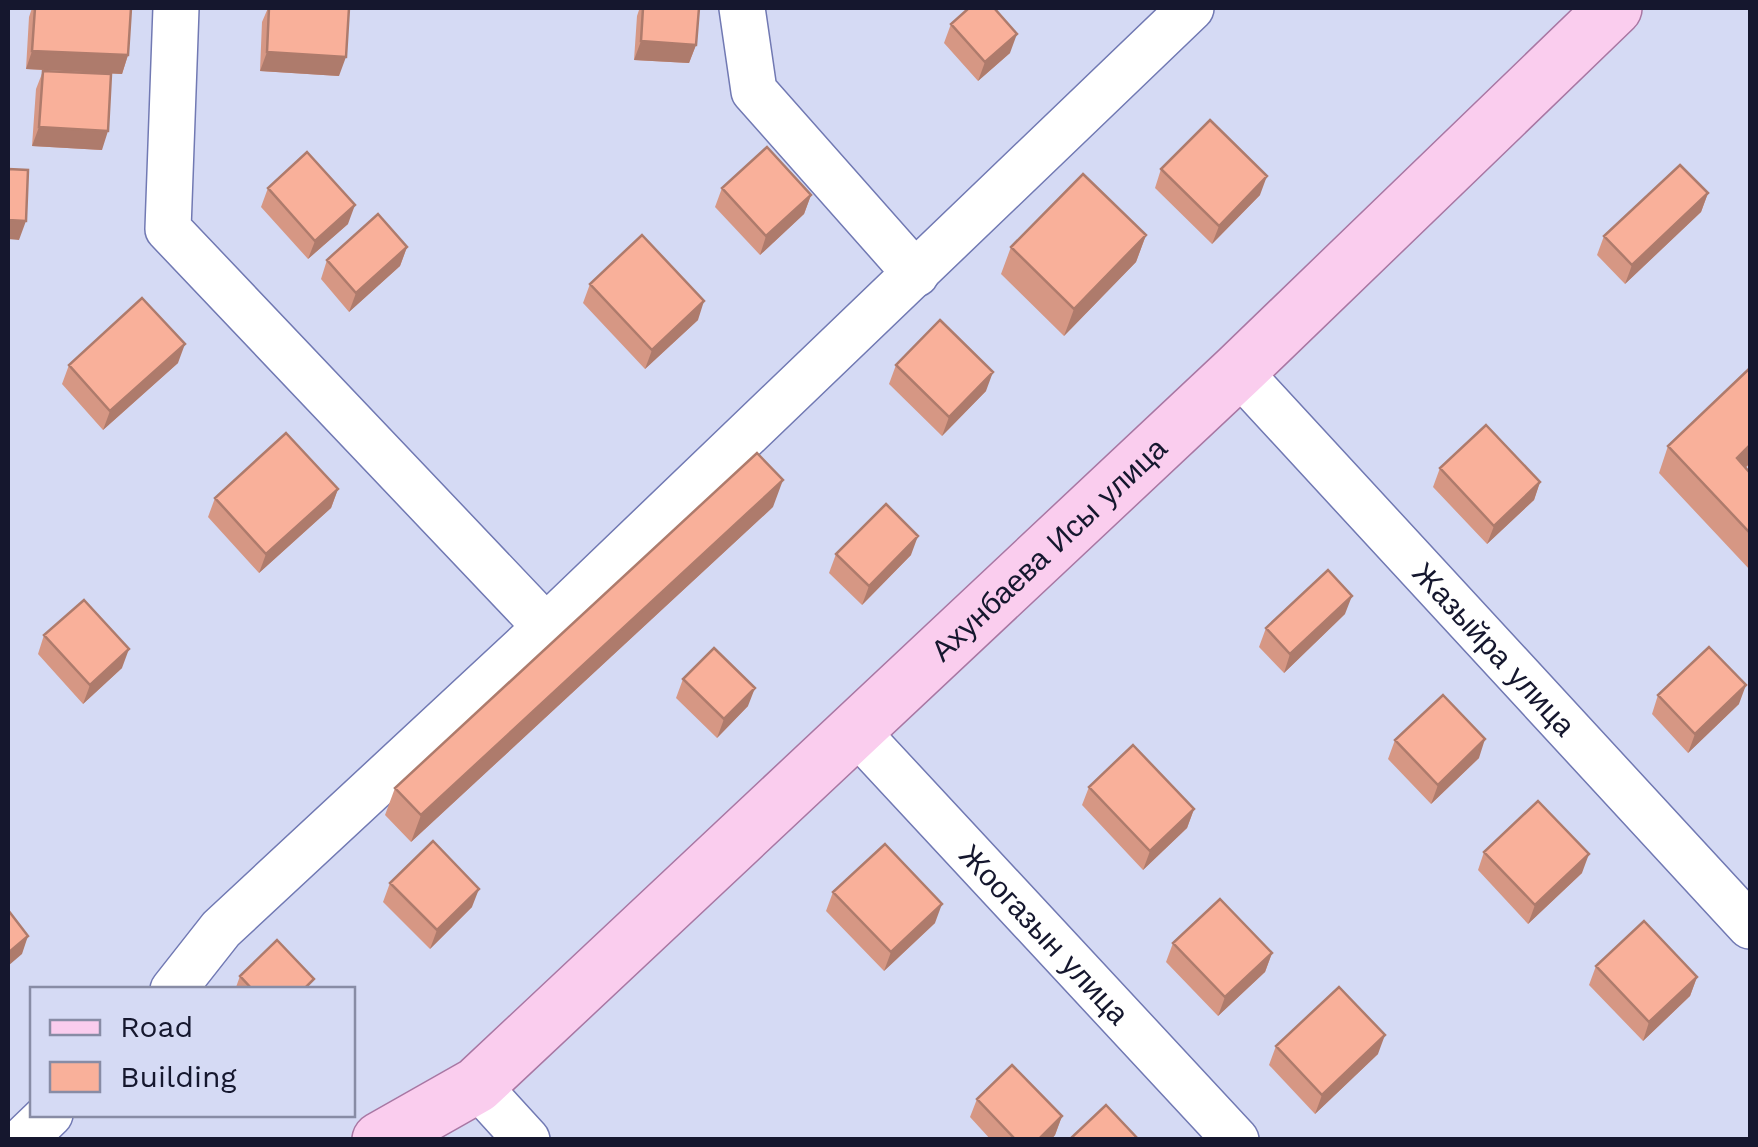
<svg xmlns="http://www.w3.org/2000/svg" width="1758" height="1147" viewBox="0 0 1758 1147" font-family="'Work Sans',sans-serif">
<rect width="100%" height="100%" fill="#d5daf4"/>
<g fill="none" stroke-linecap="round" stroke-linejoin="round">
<g stroke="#7179b3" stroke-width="48">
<g id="minor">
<path d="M176 8 168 229 546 627"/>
<path d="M742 8 754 91 916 274"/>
<path id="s1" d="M1238 371 1750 926"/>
<path id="s2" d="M854 729 1236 1140"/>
<path d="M173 990 221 929 546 627 1191 8"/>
<path d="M477 1085 527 1140"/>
<path d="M23 1140 50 1114"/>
</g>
</g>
<g stroke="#a877a3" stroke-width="58">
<g id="major">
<path id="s3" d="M380 1140 477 1085 1238 371 1614 8"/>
</g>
</g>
<use href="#minor" stroke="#fff" stroke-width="45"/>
<use href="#major" stroke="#facdee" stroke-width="55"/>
</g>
<path fill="#d69784" d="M32 8H131L128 55 122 74 26 69 29 17Z
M268 8H338L339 76 260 71 262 22Z
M630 8H710L699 9 696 45 689 63 634 60 637 16 639 10H630Z
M951 24 1010 53 978 81 944 43Z
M43 71 102 150 32 146 36 89Z
M1161 169 1260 195 1212 244 1155 188Z
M268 188 348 224 308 259 261 207Z
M722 188 811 195 804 214 760 255 715 207Z
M1708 193 1701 212 1625 284 1597 255 1604 236Z
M1146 235 1136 262 1064 336 1001 274 1011 247Z
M407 247 400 266 349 312 321 279 327 260Z
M590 284 698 320 645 369 583 303Z
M178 363 103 430 62 384 69 365Z
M896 365 986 391 942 436 889 384Z
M1750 368V463L1746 468 1750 473V570L1659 473 1668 446Z
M1440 468 1540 482 1534 500 1487 544 1433 487Z
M338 489 331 508 259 573 208 517 215 498Z
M773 507 411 842 385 815 395 788Z
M836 554 911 555 862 605 829 573Z
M1345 614 1284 673 1259 647 1266 628Z
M44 635 122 668 83 704 38 654Z
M683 679 748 706 717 738 676 698Z
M1658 695 1739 704 1688 753 1652 714Z
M1395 740 1479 758 1431 804 1388 759Z
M1089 787 1194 809 1187 828 1143 870 1082 805Z
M1484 852 1582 873 1528 924 1478 870Z
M390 883 472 907 430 949 383 902Z
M833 892 935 923 884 971 826 911Z
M1173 943 1272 953 1265 972 1218 1016 1166 962Z
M1596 966 1697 977 1690 996 1643 1041 1589 985Z
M240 976 310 990H235Z
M1276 1046 1378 1054 1315 1114 1269 1065Z
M977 1099 1062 1116 1055 1135 1051 1140H991L970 1117Z"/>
<path fill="#ae7b6c" d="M1017 34 1010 53 978 81 985 62Z
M641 41 696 45 689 63 634 60Z
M32 51 128 55 122 74 26 69Z
M267 52 346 57 339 76 260 71Z
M39 127 108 131 102 150 32 146Z
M1267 176 1260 195 1212 244 1219 226Z
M1708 193 1701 212 1625 284 1632 265Z
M811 195 804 214 760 255 766 236Z
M355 205 348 224 308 259 315 241Z
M8 220 26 221 19 240 8 239Z
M1146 235 1136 262 1064 336 1074 309Z
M407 247 400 266 349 312 356 293Z
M704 301 698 320 645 369 652 350Z
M185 344 178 363 103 430 110 411Z
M993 372 986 391 942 436 949 417Z
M1750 445V463L1727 485 1737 458Z
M783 480 773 507 411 842 421 815Z
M1540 482 1534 500 1487 544 1494 526Z
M338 489 331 508 259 573 266 554Z
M918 536 911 555 862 605 869 586Z
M1352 596 1345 614 1284 673 1290 654Z
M129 649 122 668 83 704 90 685Z
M1746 685 1739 704 1688 753 1695 734Z
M755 688 748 706 717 738 724 719Z
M1485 739 1479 758 1431 804 1438 785Z
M1194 809 1187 828 1143 870 1150 851Z
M1589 854 1582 873 1528 924 1535 905Z
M479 889 472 907 430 949 437 930Z
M942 904 935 923 884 971 891 952Z
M28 936 22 954 8 966V953Z
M1272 953 1265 972 1218 1016 1225 997Z
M1697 977 1690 996 1643 1041 1649 1022Z
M1385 1035 1378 1054 1315 1114 1322 1095Z
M1062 1116 1055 1135 1051 1140H1038Z"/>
<path fill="#f9b09a" stroke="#ae7b6c" stroke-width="2.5" d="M35 8H131L128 55 32 51Z
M269 8H349L346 57 267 52Z
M643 8H699L696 45 641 41Z
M969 8H994L1017 34 985 62 951 24Z
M43 71 111 74 108 131 39 127Z
M1210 120 1267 176 1219 226 1161 169Z
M767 147 811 195 766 236 722 188Z
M307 152 355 205 315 241 268 188Z
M1680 165 1708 193 1632 265 1604 236Z
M8 169 28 170 26 221 8 220Z
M1083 174 1146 235 1074 309 1011 247Z
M378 214 407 247 356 293 327 260Z
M642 235 704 301 652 350 590 284Z
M142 298 185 344 110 411 69 365Z
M940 320 993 372 949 417 896 365Z
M1750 368V445L1737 458 1750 473V533L1668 446Z
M1486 425 1540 482 1494 526 1440 468Z
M286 433 338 489 266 554 215 498Z
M757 453 783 480 421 815 395 788Z
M886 504 918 536 869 586 836 554Z
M1328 570 1352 596 1290 654 1266 628Z
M84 600 129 649 90 685 44 635Z
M1709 647 1746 685 1695 734 1658 695Z
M714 648 755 688 724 719 683 679Z
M1443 695 1485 739 1438 785 1395 740Z
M1133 745 1194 809 1150 851 1089 787Z
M1538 801 1589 854 1535 905 1484 852Z
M433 841 479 889 437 930 390 883Z
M885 844 942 904 891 952 833 892Z
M1220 899 1272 953 1225 997 1173 943Z
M8 910 28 936 8 953Z
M1644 921 1697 977 1649 1022 1596 966Z
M277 940 314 979 303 990H253L240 976Z
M1339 987 1385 1035 1322 1095 1276 1046Z
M1012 1065 1062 1116 1038 1140H1016L977 1099Z
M1106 1105 1139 1140H1069Z"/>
<g text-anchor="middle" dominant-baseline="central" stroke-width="8" stroke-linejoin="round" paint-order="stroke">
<g font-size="30" fill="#15172e" stroke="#d5daf4">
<text stroke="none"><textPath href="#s3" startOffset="895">Ахунбаева Исы улица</textPath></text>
<text stroke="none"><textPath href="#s1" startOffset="378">Жазыйра улица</textPath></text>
<text stroke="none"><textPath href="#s2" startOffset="280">Жоогазын улица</textPath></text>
</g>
</g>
<rect width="1758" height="1147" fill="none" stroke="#15172e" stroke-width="20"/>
<rect x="30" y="987" width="325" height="130" fill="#d5daf4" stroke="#888ca5" stroke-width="2.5"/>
<rect x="50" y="1020" width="50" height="15" fill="#facdee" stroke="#888ca5" stroke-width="2.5"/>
<text x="120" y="1037" font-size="30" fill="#15172e">Road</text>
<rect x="50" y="1062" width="50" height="30" fill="#f9b09a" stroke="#888ca5" stroke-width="2.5"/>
<text x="120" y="1087" font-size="30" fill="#15172e">Building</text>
</svg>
